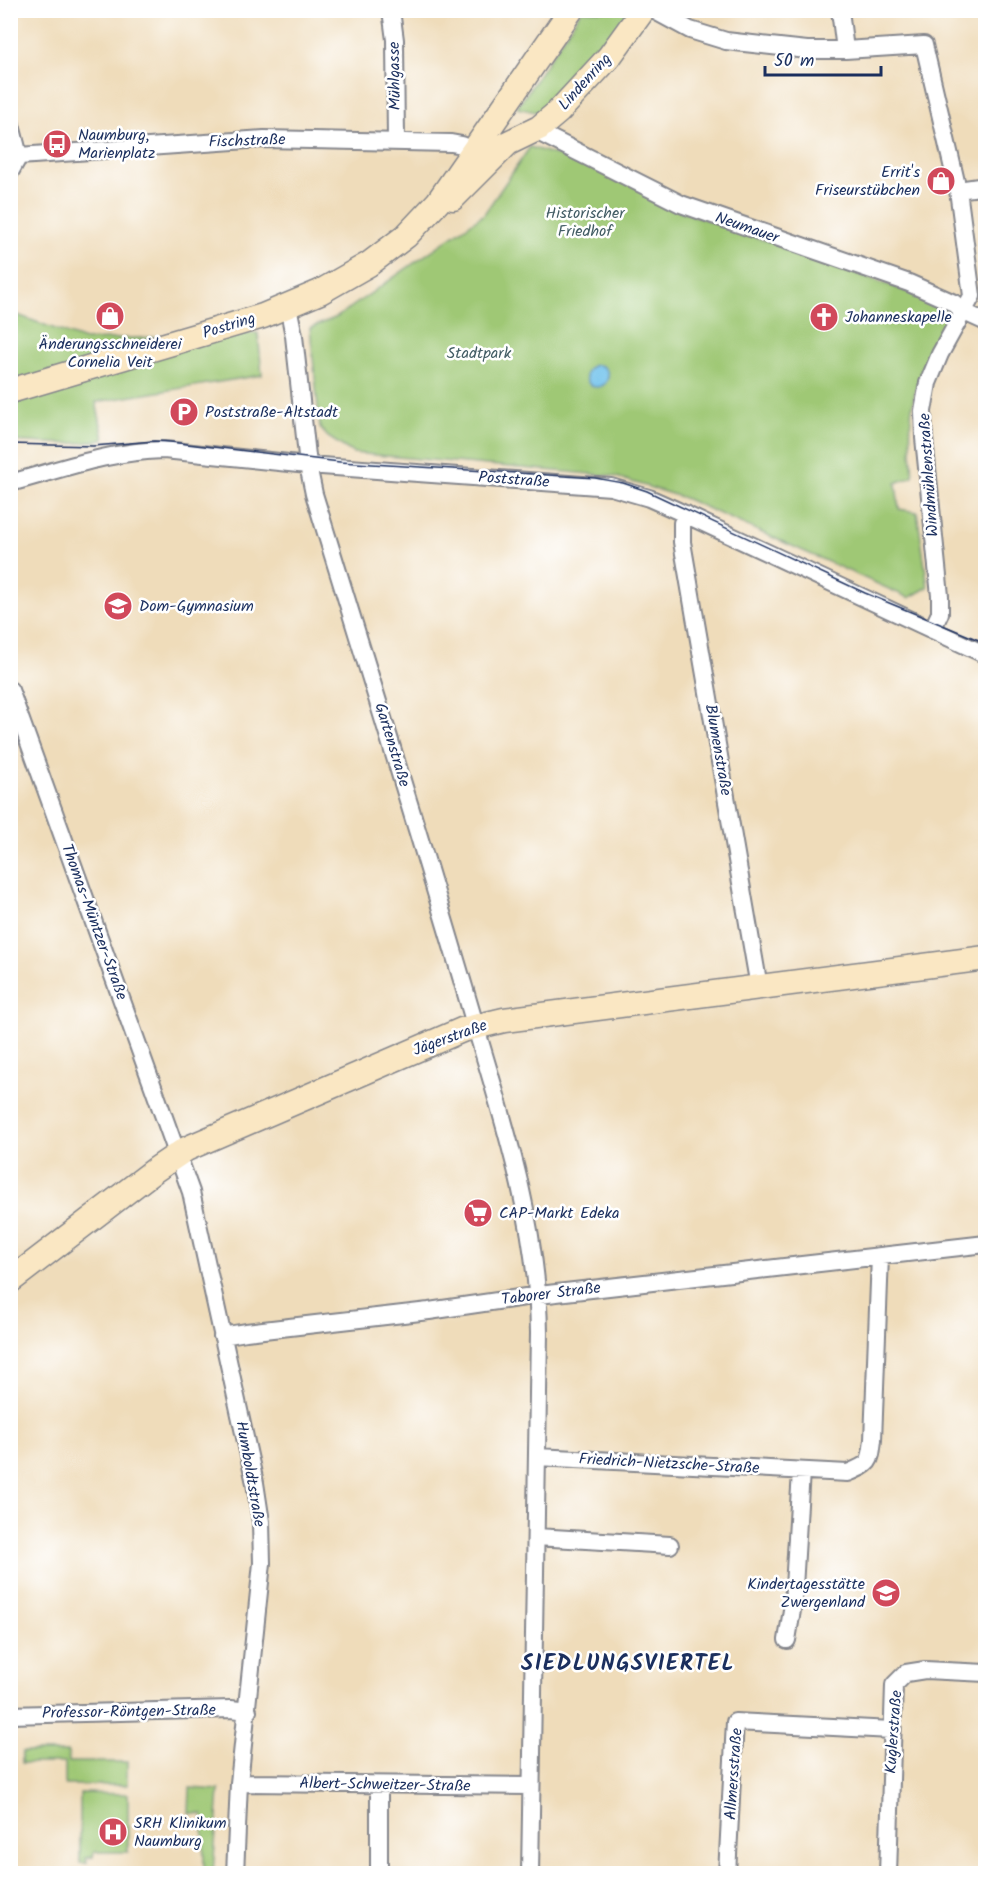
<svg xmlns="http://www.w3.org/2000/svg" width="996" height="1884" viewBox="0 0 996 1884" font-family="Kalam,sans-serif">
<rect width="100%" height="100%" fill="#fff"/>
<filter id="ink" filterUnits="userSpaceOnUse"><feTurbulence type="fractalNoise" baseFrequency=".0167" numOctaves="2"/><feDisplacementMap in="SourceGraphic" scale="12" xChannelSelector="R" yChannelSelector="G"/><feConvolveMatrix kernelMatrix="1 2 1 2 8 2 1 2 1" color-interpolation-filters="sRGB"/></filter>
<filter id="wash" filterUnits="userSpaceOnUse"><feTurbulence type="fractalNoise" baseFrequency=".008" numOctaves="4" result="noise"/><feDisplacementMap in="SourceGraphic" scale="24" xChannelSelector="R" yChannelSelector="G"/><feGaussianBlur stdDeviation="1.35" result="paint"/><feColorMatrix in="noise" values="0 0 0 0 0 0 0 0 0 0 0 0 0 0 0 0 0 1.4 0 .05"/><feComposite in="paint" operator="in"/></filter>
<g filter="url(#wash)">
<rect width="100%" height="100%" fill="#efdcba"/>
<path fill="#9fc874" stroke="#5d7c69" stroke-width="1.5" d="M581 11H632L608 47 545 114 517 108Z
M530 147 608 171 679 210 903 290 948 309 949 317C936 341 919 370 914 397 908 422 911 450 913 476L896 483 899 509 917 512 928 587 909 598 684 498 613 476 353 453 328 437 320 428 310 328 337 317 484 214Z
M15 314 85 340 258 333 262 375 96 402 104 439C79 447 38 442 11 441L10 323Z
M22 1752H68L69 1762H127V1785H65V1763H22Z
M190 1788 219 1790 213 1873H204L203 1814 189 1813Z
M80 1793 128 1794V1852H94L93 1857 86 1858 87 1863H80Z"/>
<path fill="#71c2ec" stroke="#4678a5" stroke-width="1.5" d="M586 376a11 11 0 1 1 22 0a11 11 0 1 1-22 0Z"/>
</g>
<g filter="url(#ink)">
<g fill="none" stroke-linecap="round" stroke-linejoin="round">
<g stroke="#85868c" stroke-width="20">
<path id="minor" d="M391 10 395 40 396 141
M653 10 690 30 726 41 807 50H845L924 45 958 190 972 296 940 354 928 383 923 411 924 438 940 596V613L932 630
M840 10 845 50
M10 121 19 156
M534 130 681 204 909 283 954 303 964 312 986 322
M19 156 264 139 451 143 462 145 473 150
M10 172 19 156
M958 190 986 186
M288 306 294 336 308 465 314 494C369 672 424 849 476 1028 506 1128 538 1228 539 1333L530 1874
M10 483C62 469 110 451 164 450L308 465 611 487 649 498 676 510 986 655
M686 514 682 523V542L759 987
M10 690 191 1192 255 1483 261 1522 262 1563 239 1783 235 1874
M222 1336 246 1332 429 1311 539 1295 986 1244
M537 1457 848 1473C871 1463 870 1464 873 1440L880 1256
M536 1537 670 1545
M787 1640 793 1604 801 1471
M10 1715 231 1709 248 1711
M239 1783 531 1786
M379 1785V1874
M727 1874 735 1722 892 1730
M888 1874 894 1685 906 1673 925 1670 986 1673"/>
</g>
<g stroke="#85868c" stroke-width="27">
<path id="secondary" d="M453 198 508 143 539 128 558 112 609 57 643 10
M10 391 263 316 320 292 369 264 406 236 438 202 571 10
M10 1281 155 1170 186 1149 462 1030 504 1020 986 958"/>
</g>
<use href="#minor" stroke="#fff" stroke-width="16"/>
<use href="#secondary" stroke="#fae7c3" stroke-width="24"/>
<path stroke="#1b2f5e" stroke-width="1.5" d="M10 444 93 446 154 441 170 442 340 462 595 478 623 483 647 491 865 593 986 643"/>
</g>
</g>
<defs>
<g id="bus-disc" transform="scale(1.5)"><circle r="9.5" fill="#d1495b" stroke="#fff"/><path d="M-5-6H5V4H4V6H2V4H-2V6H-4V4H-5ZM-3.5-4V0h7V-4ZM-3.5 1.2v1.5H-2V1.2ZM2 1.2v1.5H3.5V1.2Z" fill="#fff"/></g>
<g id="shop-disc" transform="scale(1.5)"><circle r="9.5" fill="#d1495b" stroke="#fff"/><path d="M-5-2.5h2.3a2.7 3.5 0 0 1 5.4 0H5L5.5 6h-11ZM-1.5-2.5h3a1.5 2.3 0 0 0-3 0Z" fill="#fff"/></g>
<g id="church-disc" transform="scale(1.5)"><circle r="9.5" fill="#d1495b" stroke="#fff"/><path d="M-1.2-6h2.4v3.5h3.3v2.4h-3.3V6h-2.4V-.1h-3.3v-2.4h3.3Z" fill="#fff"/></g>
<g id="parking-disc" transform="scale(1.5)"><circle r="9.5" fill="#d1495b" stroke="#fff"/><path d="M-3.5-5.5H1a3.5 3.5 0 0 1 0 7H-1V5.5H-3.5ZM-1-3.4V-.6H.8a1.4 1.4 0 0 0 0-2.8Z" fill="#fff"/></g>
<g id="school-disc" transform="scale(1.5)"><circle r="9.5" fill="#d1495b" stroke="#fff"/><path d="M0-5L7-2L0 1L-7-2ZM-4 1L0 2.5L4 1V4Q0 6-4 4Z" fill="#fff"/></g>
<g id="supermarket-disc" transform="scale(1.5)"><circle r="9.5" fill="#d1495b" stroke="#fff"/><path d="M-6-5.5h2.5l.6 2H6L4.5 2H-2.5L-4.4-4H-6ZM-1.5 3.2a1.3 1.3 0 1 0 .1 0ZM3 3.2a1.3 1.3 0 1 0 .1 0Z" fill="#fff"/></g>
<g id="hospital-disc" transform="scale(1.5)"><circle r="9.5" fill="#d1495b" stroke="#fff"/><path d="M-5-5h3v3.5h4V-5h3V5h-3V1.5h-4V5h-3Z" fill="#fff"/></g>
</defs>
<g fill-rule="evenodd">
<use href="#bus-disc" x="57" y="144"/>
<use href="#shop-disc" x="941" y="181"/>
<use href="#shop-disc" x="110" y="316"/>
<use href="#church-disc" x="824" y="317"/>
<use href="#parking-disc" x="184" y="412"/>
<use href="#school-disc" x="118" y="606"/>
<use href="#supermarket-disc" x="478" y="1213"/>
<use href="#school-disc" x="886" y="1593"/>
<use href="#hospital-disc" x="113" y="1832"/>
</g>
<g text-anchor="middle" dominant-baseline="central" stroke-width="5" stroke-linejoin="round" paint-order="stroke">
<g font-size="16" fill="#1b2f5e" stroke="#fff">
<text transform="translate(395 76) rotate(-91)">Mühlgasse</text>
<text transform="translate(585 82) rotate(-48)">Lindenring</text>
<text transform="translate(247 141) rotate(-2)">Fischstraße</text>
<text transform="translate(747 228) rotate(19)">Neumauer</text>
<text transform="translate(229 326) rotate(-17)">Postring</text>
<text transform="translate(929 475) rotate(-94)">Windmühlenstraße</text>
<text transform="translate(514 480) rotate(4)">Poststraße</text>
<text transform="translate(392 745) rotate(73)">Gartenstraße</text>
<text transform="translate(718 750) rotate(80)">Blumenstraße</text>
<text transform="translate(94 922) rotate(70)">Thomas-Müntzer-Straße</text>
<text transform="translate(450 1038) rotate(-20)">Jägerstraße</text>
<text transform="translate(551 1294) rotate(-7)">Taborer Straße</text>
<text transform="translate(669 1464) rotate(3)">Friedrich-Nietzsche-Straße</text>
<text transform="translate(250 1474) rotate(80)">Humboldtstraße</text>
<text transform="translate(129 1712) rotate(-1)">Professor-Röntgen-Straße</text>
<text transform="translate(894 1732) rotate(-86)">Kuglerstraße</text>
<text transform="translate(734 1774) rotate(-86)">Allmersstraße</text>
<text transform="translate(385 1785) rotate(1)">Albert-Schweitzer-Straße</text>
</g>
<g font-size="16" fill="#1b2f5e" stroke="#fff" text-anchor="start">
<text x="78" y="135">Naumburg,<tspan x="78" dy="18">Marienplatz</tspan></text>
<text x="920" y="172" text-anchor="end">Errit's<tspan x="920" dy="18">Friseurstübchen</tspan></text>
<text x="845" y="317">Johanneskapelle</text>
<text x="110" y="344" text-anchor="middle">Änderungsschneiderei<tspan x="110" dy="18">Cornelia Veit</tspan></text>
<text x="205" y="412">Poststraße-Altstadt</text>
<text x="139" y="606">Dom-Gymnasium</text>
<text x="499" y="1213">CAP-Markt Edeka</text>
<text x="865" y="1584" text-anchor="end">Kindertagesstätte<tspan x="865" dy="18">Zwergenland</tspan></text>
<text x="134" y="1823">SRH Klinikum<tspan x="134" dy="18">Naumburg</tspan></text>
</g>
<g font-size="16" fill="#435d65" stroke="#fff">
<text x="585" y="213">Historischer<tspan x="585" dy="18">Friedhof</tspan></text>
<text x="479" y="353">Stadtpark</text>
</g>
<g font-size="22" font-weight="bold" letter-spacing="1.5" fill="#1b2f5e" stroke="#fff">
<text x="628" y="1664">SIEDLUNGSVIERTEL</text>
</g>
</g>
<rect width="996" height="1884" fill="none" stroke="#fff" stroke-width="36"/>
<path d="M765 66v9h116v-9" fill="none" stroke="#1b2f5e" stroke-width="3"/>
<text x="774" y="66" font-size="18" fill="#1b2f5e" stroke="#ffffff" stroke-width="4.5" paint-order="stroke">50 m</text>
</svg>
